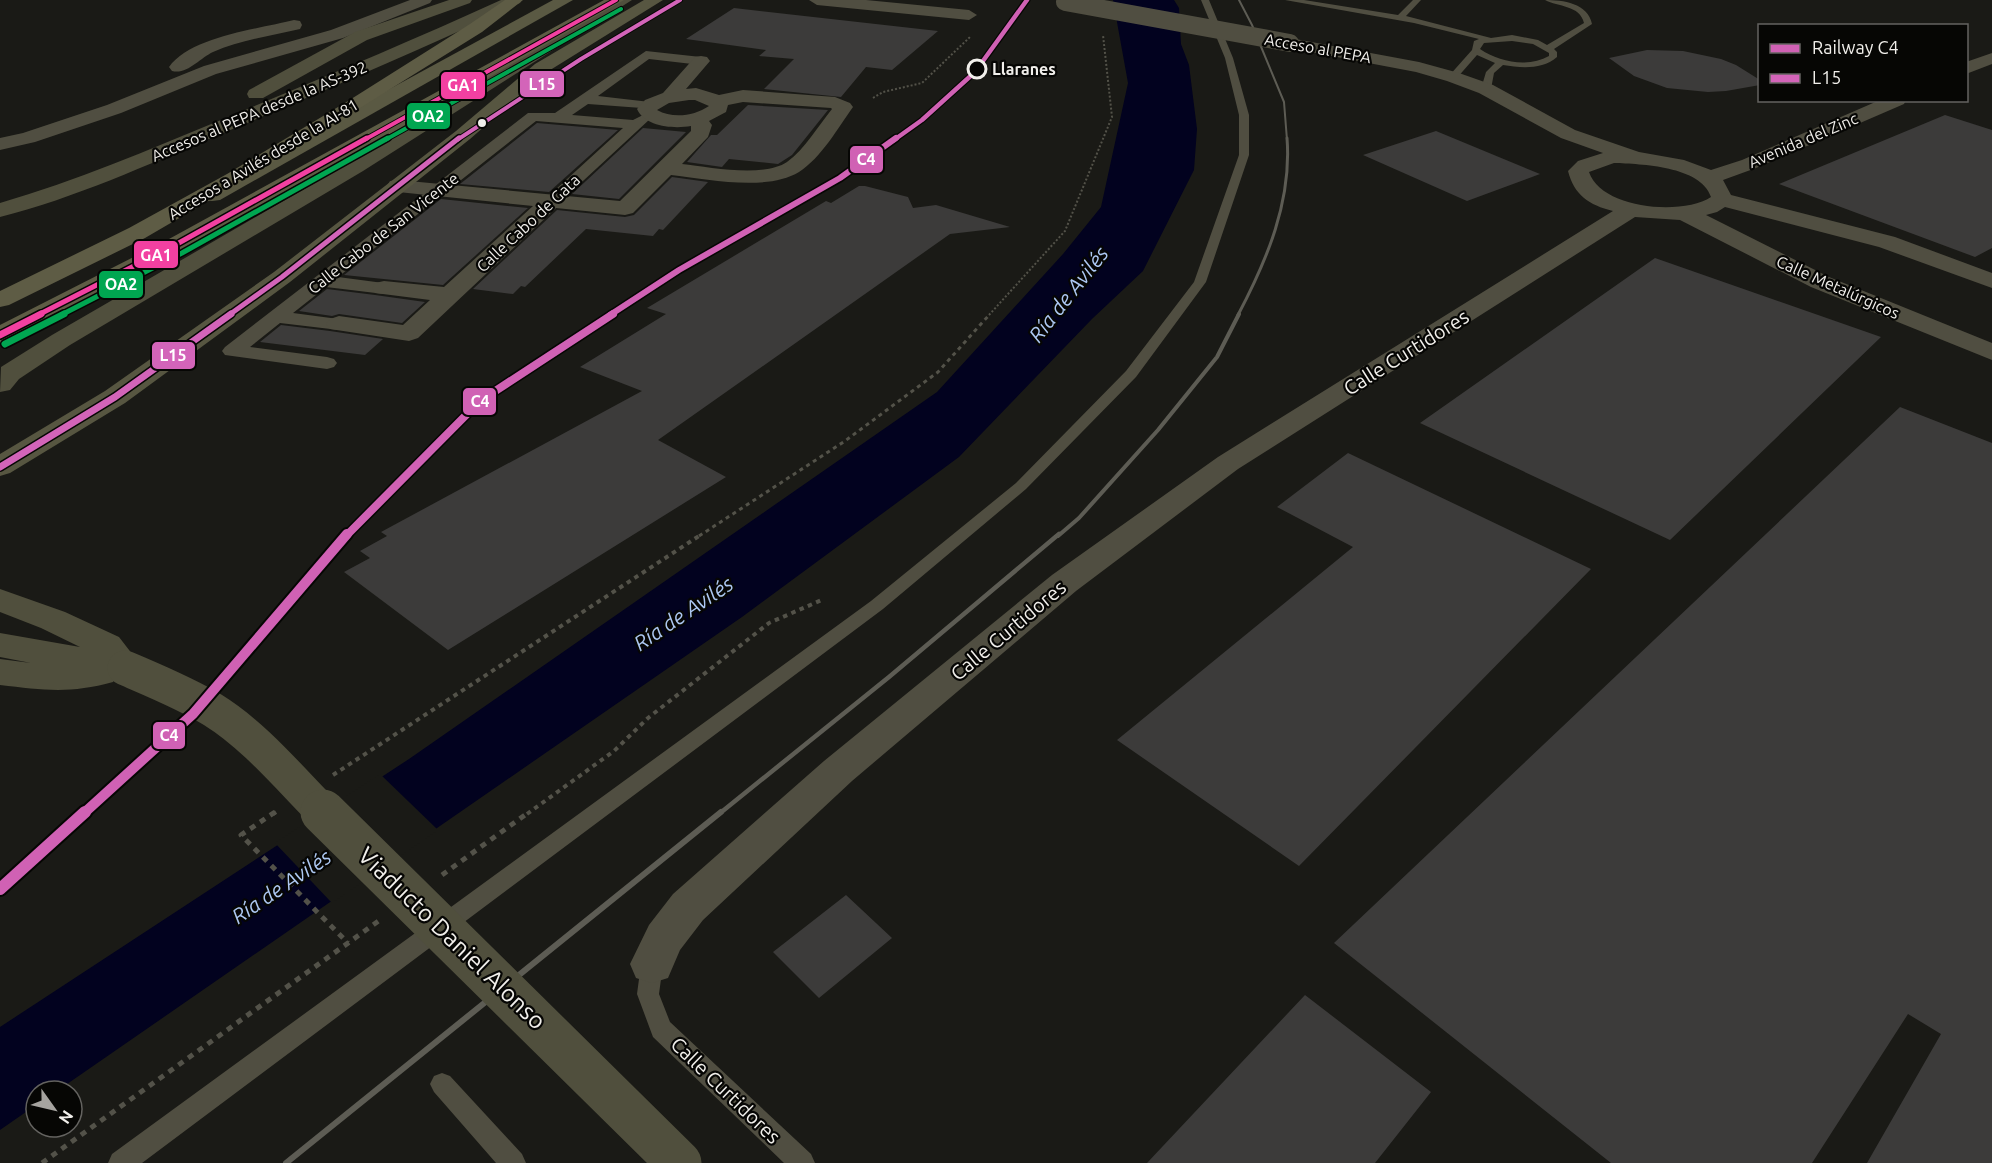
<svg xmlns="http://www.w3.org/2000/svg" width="1992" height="1163" viewBox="0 0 1992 1163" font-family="Ubuntu,sans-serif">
<rect width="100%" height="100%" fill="#1a1a16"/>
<path fill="#02021f" d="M1113 0H1174L1179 8 1181 44 1189 65 1197 129 1194 170 1143 271 1092 319 959 457 742 617 57 1091H36V1105L0 1130V1027L409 759 937 392 1063 254 1101 207 1128 83Z"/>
<path fill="#1a1a16" d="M380 774 438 830 332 903 275 843Z"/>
<path fill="#3c3b3a" d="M734 8 938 31 892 70 866 67 841 97 764 89 794 59 759 56 766 50 686 39Z
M1647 50 1683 51 1721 59 1736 65 1760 80V85L1726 91 1708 92 1667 88 1634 76 1609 58Z
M748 105 828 110 792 155 778 164 729 159 722 167 687 162 711 135H717Z
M1945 115 1992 130V248L1975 257 1779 184Z
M537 123 618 130 549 192 460 184Z
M643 128 686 132 619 199 572 194Z
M1436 131 1540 174 1467 201 1363 155Z
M672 177 708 182 663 230 659 229 653 236 586 229 525 287 521 286 513 294 473 289 557 210 625 217 634 215Z
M859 186H865L908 197 913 208 936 205 1010 227 950 234 658 440 726 477 448 650 344 572 370 558 360 551 387 536 381 532 642 391 580 367 666 314 647 308 826 201 831 203Z
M441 199 528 208 443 285 344 275Z
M1655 258 1881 337 1670 540 1420 423Z
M327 289 375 295 425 302 402 323 339 314 332 316 299 311Z
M281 325 330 331 383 339 365 355 260 342Z
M1900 407 1992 443V1163H1867L1941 1034 1908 1014 1812 1163H1611L1334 943Z
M1348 453 1591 569 1299 866 1117 740 1353 547 1277 507Z
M846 895 892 938 819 998 773 952Z
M1305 995 1431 1092 1375 1163H1147Z"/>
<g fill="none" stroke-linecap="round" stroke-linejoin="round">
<path stroke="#535249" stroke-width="2" stroke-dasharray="2 2" stroke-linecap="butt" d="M873 98 883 92 922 83 970 37
M989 315 1065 231 1112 117 1103 35"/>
<path stroke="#535249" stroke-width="3" stroke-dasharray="4 4" stroke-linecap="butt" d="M699 536 845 441 938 372 990 314"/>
<path stroke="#535249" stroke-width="4" stroke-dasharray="4.5 4.5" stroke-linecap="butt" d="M333 775 702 534
M273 814 276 812
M527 814 614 751 648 718 769 623 824 599"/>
<path stroke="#535249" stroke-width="5" stroke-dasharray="6 6" stroke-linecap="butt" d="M275 812 241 835 348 943
M442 875 529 812
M42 1163 380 920"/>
<path fill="#504e41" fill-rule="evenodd" d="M1201 0H1209L1233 58 1249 115V155L1206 282 1136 377 1026 489 883 609 142 1163H108L112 1154 871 601 1016 483 1126 371 1194 282 1239 155V115L1225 58Z
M1285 0H1304L1398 15 1413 0H1421L1406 16 1491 38 1512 35 1538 40 1547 45 1584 23C1580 5 1558 7 1545 0 1563 0 1588 3 1592 24L1554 49 1557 52V57C1542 70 1521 68 1503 65L1494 73 1491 89 1486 92 1481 89 1486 72 1495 63 1477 55 1456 79 1448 77 1472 50 1474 41 1479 39 1414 23ZM1512 41 1533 44 1549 53V56C1528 68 1499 62 1480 49L1484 43Z
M652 954 660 957 663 964 659 994 670 1022 811 1154 815 1163H784L653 1037 637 994 641 964 644 957Z
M442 1073 450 1076 522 1154 526 1163H496L434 1092 430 1084 434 1076Z"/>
<path fill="#504e41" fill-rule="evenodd" d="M646 51 701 57 708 61 701 65 649 59 598 96 650 102 657 106 655 109 588 104 572 115 633 120 643 115 650 119 557 205 551 206 543 201 623 128 536 121 338 277 391 284 393 288 391 292 384 294 326 287 293 313 346 320 349 324 346 328 339 330 280 323 250 347 327 357 334 359 337 363 334 367 327 369 225 355 222 351 225 347 528 113H555Z"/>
<path fill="#504e41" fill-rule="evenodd" d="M410 0H432L430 3 343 38 216 74 121 113 35 142 0 150V138L23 133 107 105 204 66 331 30Z
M809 0H866L969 10 977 15 969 20 817 5Z
M294 20 300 21 302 25 300 29C271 36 240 40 213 52 200 58 187 75 172 71L169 67C191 36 259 29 294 20Z
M1290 38 1419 62 1459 73 1493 85 1575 130 1639 152 1684 160 1711 170 1742 160 1880 100H1906L1904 104 1756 168 1723 180 1731 195 1895 237 1992 273V288L1879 247 1725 207 1717 212 1706 215 1829 277 1992 343V360L1811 287 1680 220 1635 217 1238 469 1076 591 852 781 703 920 680 950 668 978 652 983 636 978 630 964 649 925 673 894 824 761 1052 575 1218 457 1613 211C1589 205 1574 195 1568 171L1578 161 1603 153 1561 138 1479 93 1447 81 1416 72 1284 47 1281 43 1284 39ZM1614 163C1641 164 1701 166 1711 197 1682 216 1601 209 1589 172Z
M1992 53V64L1966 74V62Z
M701 56 707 57 710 61 686 89 696 88 719 95 743 90 835 97 850 103 853 107C838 128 821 158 799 172 766 192 707 179 671 175L633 213 625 215 556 208 418 338 409 341 330 329 326 324 330 319 339 316 403 325 430 300 375 293 372 288 375 283 384 281 444 287 533 206 398 192 390 191 387 186 390 181 398 180 620 201 691 131V126C674 129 645 127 637 109L645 100 663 93 695 57ZM689 100H695L709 106C694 116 673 119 657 110L669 103ZM743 102 831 108 832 109C818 126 805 149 787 162 763 178 709 167 682 164L708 137 712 125 709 121 726 112 728 105Z"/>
<path fill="#504f3d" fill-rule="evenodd" d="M449 0H472L470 3 367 40 263 98H249L247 94 249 90 355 32Z
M501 0H522L520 3C420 50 319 93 218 135 147 165 75 198 0 217V203C76 181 148 150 221 120 315 81 409 42 501 0Z
M613 0H632L363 171 70 345 19 379 10 390 0 392 1 367 52 335 349 163Z
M0 589 65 612 119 637 143 668 138 677 125 681 115 679 113 682C70 694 43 690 0 685V659L31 663 0 657V633L80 647 41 628 0 612Z"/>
<path fill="#575641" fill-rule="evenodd" d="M644 0H663L547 72 470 139 290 282 125 403 10 473 0 476V454L105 391 274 272 456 131 535 64Z"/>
<path fill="#5a5943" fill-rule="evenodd" d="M553 0H573L220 200 212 201 204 200 201 195 204 190Z"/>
<path fill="#5e5c45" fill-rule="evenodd" d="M505 0H523L482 32 241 182 145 238 9 305 0 307V291L129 228 227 174 348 101 470 24Z
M604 0H624L323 172 185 249 9 340 0 343V325L169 239Z"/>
<path stroke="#5d5c54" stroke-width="2" d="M1239 0 1252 25 1284 102 1287 140"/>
<path stroke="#5d5c54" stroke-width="3" d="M1238 315C1267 260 1292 201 1287 138"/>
<path stroke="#5d5c54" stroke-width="4" d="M1058 536 1079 518 1158 430 1217 357 1239 314"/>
<path stroke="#5d5c54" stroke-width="4.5" d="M719 814 889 677 1059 534"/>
<path stroke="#5d5c54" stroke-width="6" d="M286 1163 721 812"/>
<path stroke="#504e41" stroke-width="18" d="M1065 2 1290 43"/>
<path stroke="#504f3d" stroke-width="35" d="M125 668C155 681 185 693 213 710 255 736 290 779 325 814"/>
<path stroke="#504f3d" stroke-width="45" d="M323 812 679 1163"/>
<g stroke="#060604" stroke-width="6">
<path id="bus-1-far2" d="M457 140 581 59 680 0"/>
</g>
<g stroke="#060604" stroke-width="8">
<path id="bus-1-far1" d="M229 315 282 277 459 138"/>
</g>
<g stroke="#060604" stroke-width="10">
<path id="bus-1" d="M0 467 115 397 231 314"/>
</g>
<g stroke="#060604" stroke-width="6">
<path id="bus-2-far2" d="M364 140 616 0"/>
</g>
<g stroke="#060604" stroke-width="8">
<path id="bus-2-far1" d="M38 315 177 244 367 138"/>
</g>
<g stroke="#060604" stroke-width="10">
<path id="bus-2" d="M0 335 41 314"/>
</g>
<g stroke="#060604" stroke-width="6">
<path id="bus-3-far2" d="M385 140 621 9"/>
</g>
<g stroke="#060604" stroke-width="8">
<path id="bus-3-far1" d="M61 315 182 253 388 138"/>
</g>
<g stroke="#060604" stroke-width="10">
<path id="bus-3" d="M5 344 64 314"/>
</g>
<use href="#bus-1-far2" stroke="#d364b9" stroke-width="4"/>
<use href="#bus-1-far1" stroke="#d364b9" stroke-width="5"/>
<use href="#bus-1" stroke="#d364b9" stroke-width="7"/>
<use href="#bus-2-far2" stroke="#f240a1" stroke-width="4"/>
<use href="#bus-2-far1" stroke="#f240a1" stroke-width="5"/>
<use href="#bus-2" stroke="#f240a1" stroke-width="7"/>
<use href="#bus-3-far2" stroke="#00a651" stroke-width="4"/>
<use href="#bus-3-far1" stroke="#00a651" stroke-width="5"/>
<use href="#bus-3" stroke="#00a651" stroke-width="7"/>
<g stroke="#060604" stroke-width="7">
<path id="rail-1-far4" d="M894 140 922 120 975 72 1027 0"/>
</g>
<g stroke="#060604" stroke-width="9">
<path id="rail-1-far3" d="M610 315 679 270 840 178 896 138"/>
</g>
<g stroke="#060604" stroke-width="11">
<path id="rail-1-far2" d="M346 536 480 401 613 314"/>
</g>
<g stroke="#060604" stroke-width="14">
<path id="rail-1-far1" d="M83 814 193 714 347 534"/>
</g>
<g stroke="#060604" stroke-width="16">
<path id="rail-1" d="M0 889 85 812"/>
</g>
<use href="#rail-1-far4" stroke="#d061b4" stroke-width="4.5"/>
<use href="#rail-1-far3" stroke="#d061b4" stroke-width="6"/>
<use href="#rail-1-far2" stroke="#d061b4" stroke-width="8"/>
<use href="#rail-1-far1" stroke="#d061b4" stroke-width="10"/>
<use href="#rail-1" stroke="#d061b4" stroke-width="12"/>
</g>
<circle fill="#060604" stroke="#f1efeb" stroke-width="3" cx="977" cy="69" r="9"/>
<circle fill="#f1efeb" stroke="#060604" stroke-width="2" cx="482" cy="123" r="5"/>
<g text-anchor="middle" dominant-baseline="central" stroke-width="4.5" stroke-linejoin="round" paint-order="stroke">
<g font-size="16" fill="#f1efeb" stroke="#060604">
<text transform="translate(1318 48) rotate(10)">Acceso al PEPA</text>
<text transform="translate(259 111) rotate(-23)">Accesos al PEPA desde la AS-392</text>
<text transform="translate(1803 140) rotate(-23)">Avenida del Zinc</text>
<text transform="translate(263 159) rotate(-31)">Accesos a Avilés desde la AI-81</text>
<text transform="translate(528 223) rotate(-43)">Calle Cabo de Gata</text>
<text transform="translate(383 233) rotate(-38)">Calle Cabo de San Vicente</text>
<text transform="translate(1838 287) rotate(24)">Calle Metalúrgicos</text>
</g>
<g font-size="16" font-weight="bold" fill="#f1efeb" stroke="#060604" text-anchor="start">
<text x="992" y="69">Llaranes</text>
</g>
<g font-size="20" fill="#f1efeb" stroke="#060604">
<text transform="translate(1406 352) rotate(-32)">Calle Curtidores</text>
<text transform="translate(1008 630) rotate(-40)">Calle Curtidores</text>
<text transform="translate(726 1090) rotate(44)">Calle Curtidores</text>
</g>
<g font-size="21" font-style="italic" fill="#adc8f2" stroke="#060604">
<text transform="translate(1068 294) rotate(-52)">Ría de Avilés</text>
<text transform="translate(683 613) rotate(-34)">Ría de Avilés</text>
<text transform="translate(281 886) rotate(-34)">Ría de Avilés</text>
</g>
<g font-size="24" fill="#f1efeb" stroke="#060604">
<text transform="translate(452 938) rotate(44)">Viaducto Daniel Alonso</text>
</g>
</g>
<g stroke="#060604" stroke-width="2">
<rect x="519" y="70" width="46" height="28" rx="6" fill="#d364b9"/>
<rect x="440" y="71" width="46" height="29" rx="6" fill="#f240a1"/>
<rect x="406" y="102" width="45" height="28" rx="6" fill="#00a651"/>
<rect x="849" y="145" width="35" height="29" rx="6" fill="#d061b4"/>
<rect x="133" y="240" width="46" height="29" rx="6" fill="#f240a1"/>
<rect x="98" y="270" width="46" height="29" rx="6" fill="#00a651"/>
<rect x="151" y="341" width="45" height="29" rx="6" fill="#d364b9"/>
<rect x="462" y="387" width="35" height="29" rx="6" fill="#d061b4"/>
<rect x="152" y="721" width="34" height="29" rx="6" fill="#d061b4"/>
</g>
<g font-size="16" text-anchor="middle" font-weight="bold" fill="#fff">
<text x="542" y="90">L15</text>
<text x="463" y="91">GA1</text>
<text x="428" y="122">OA2</text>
<text x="866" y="165">C4</text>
<text x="156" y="261">GA1</text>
<text x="121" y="290">OA2</text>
<text x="173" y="361">L15</text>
<text x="480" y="407">C4</text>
<text x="169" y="741">C4</text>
</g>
<rect x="1758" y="24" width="210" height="78" fill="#060604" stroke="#646360" stroke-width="1.5"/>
<rect x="1770" y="44" width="30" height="9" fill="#d061b4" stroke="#646360" stroke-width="1.5"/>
<text x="1812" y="54" font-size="18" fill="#f1efeb">Railway C4</text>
<rect x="1770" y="74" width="30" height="9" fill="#d364b9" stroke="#646360" stroke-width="1.5"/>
<text x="1812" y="84" font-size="18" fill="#f1efeb">L15</text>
<g transform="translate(54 1109) rotate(124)"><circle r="28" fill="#060604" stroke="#646360" stroke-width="1.5"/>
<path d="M0-4.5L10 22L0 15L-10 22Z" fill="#a6a4a0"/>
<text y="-9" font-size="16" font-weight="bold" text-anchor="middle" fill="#f1efeb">N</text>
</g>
</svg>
